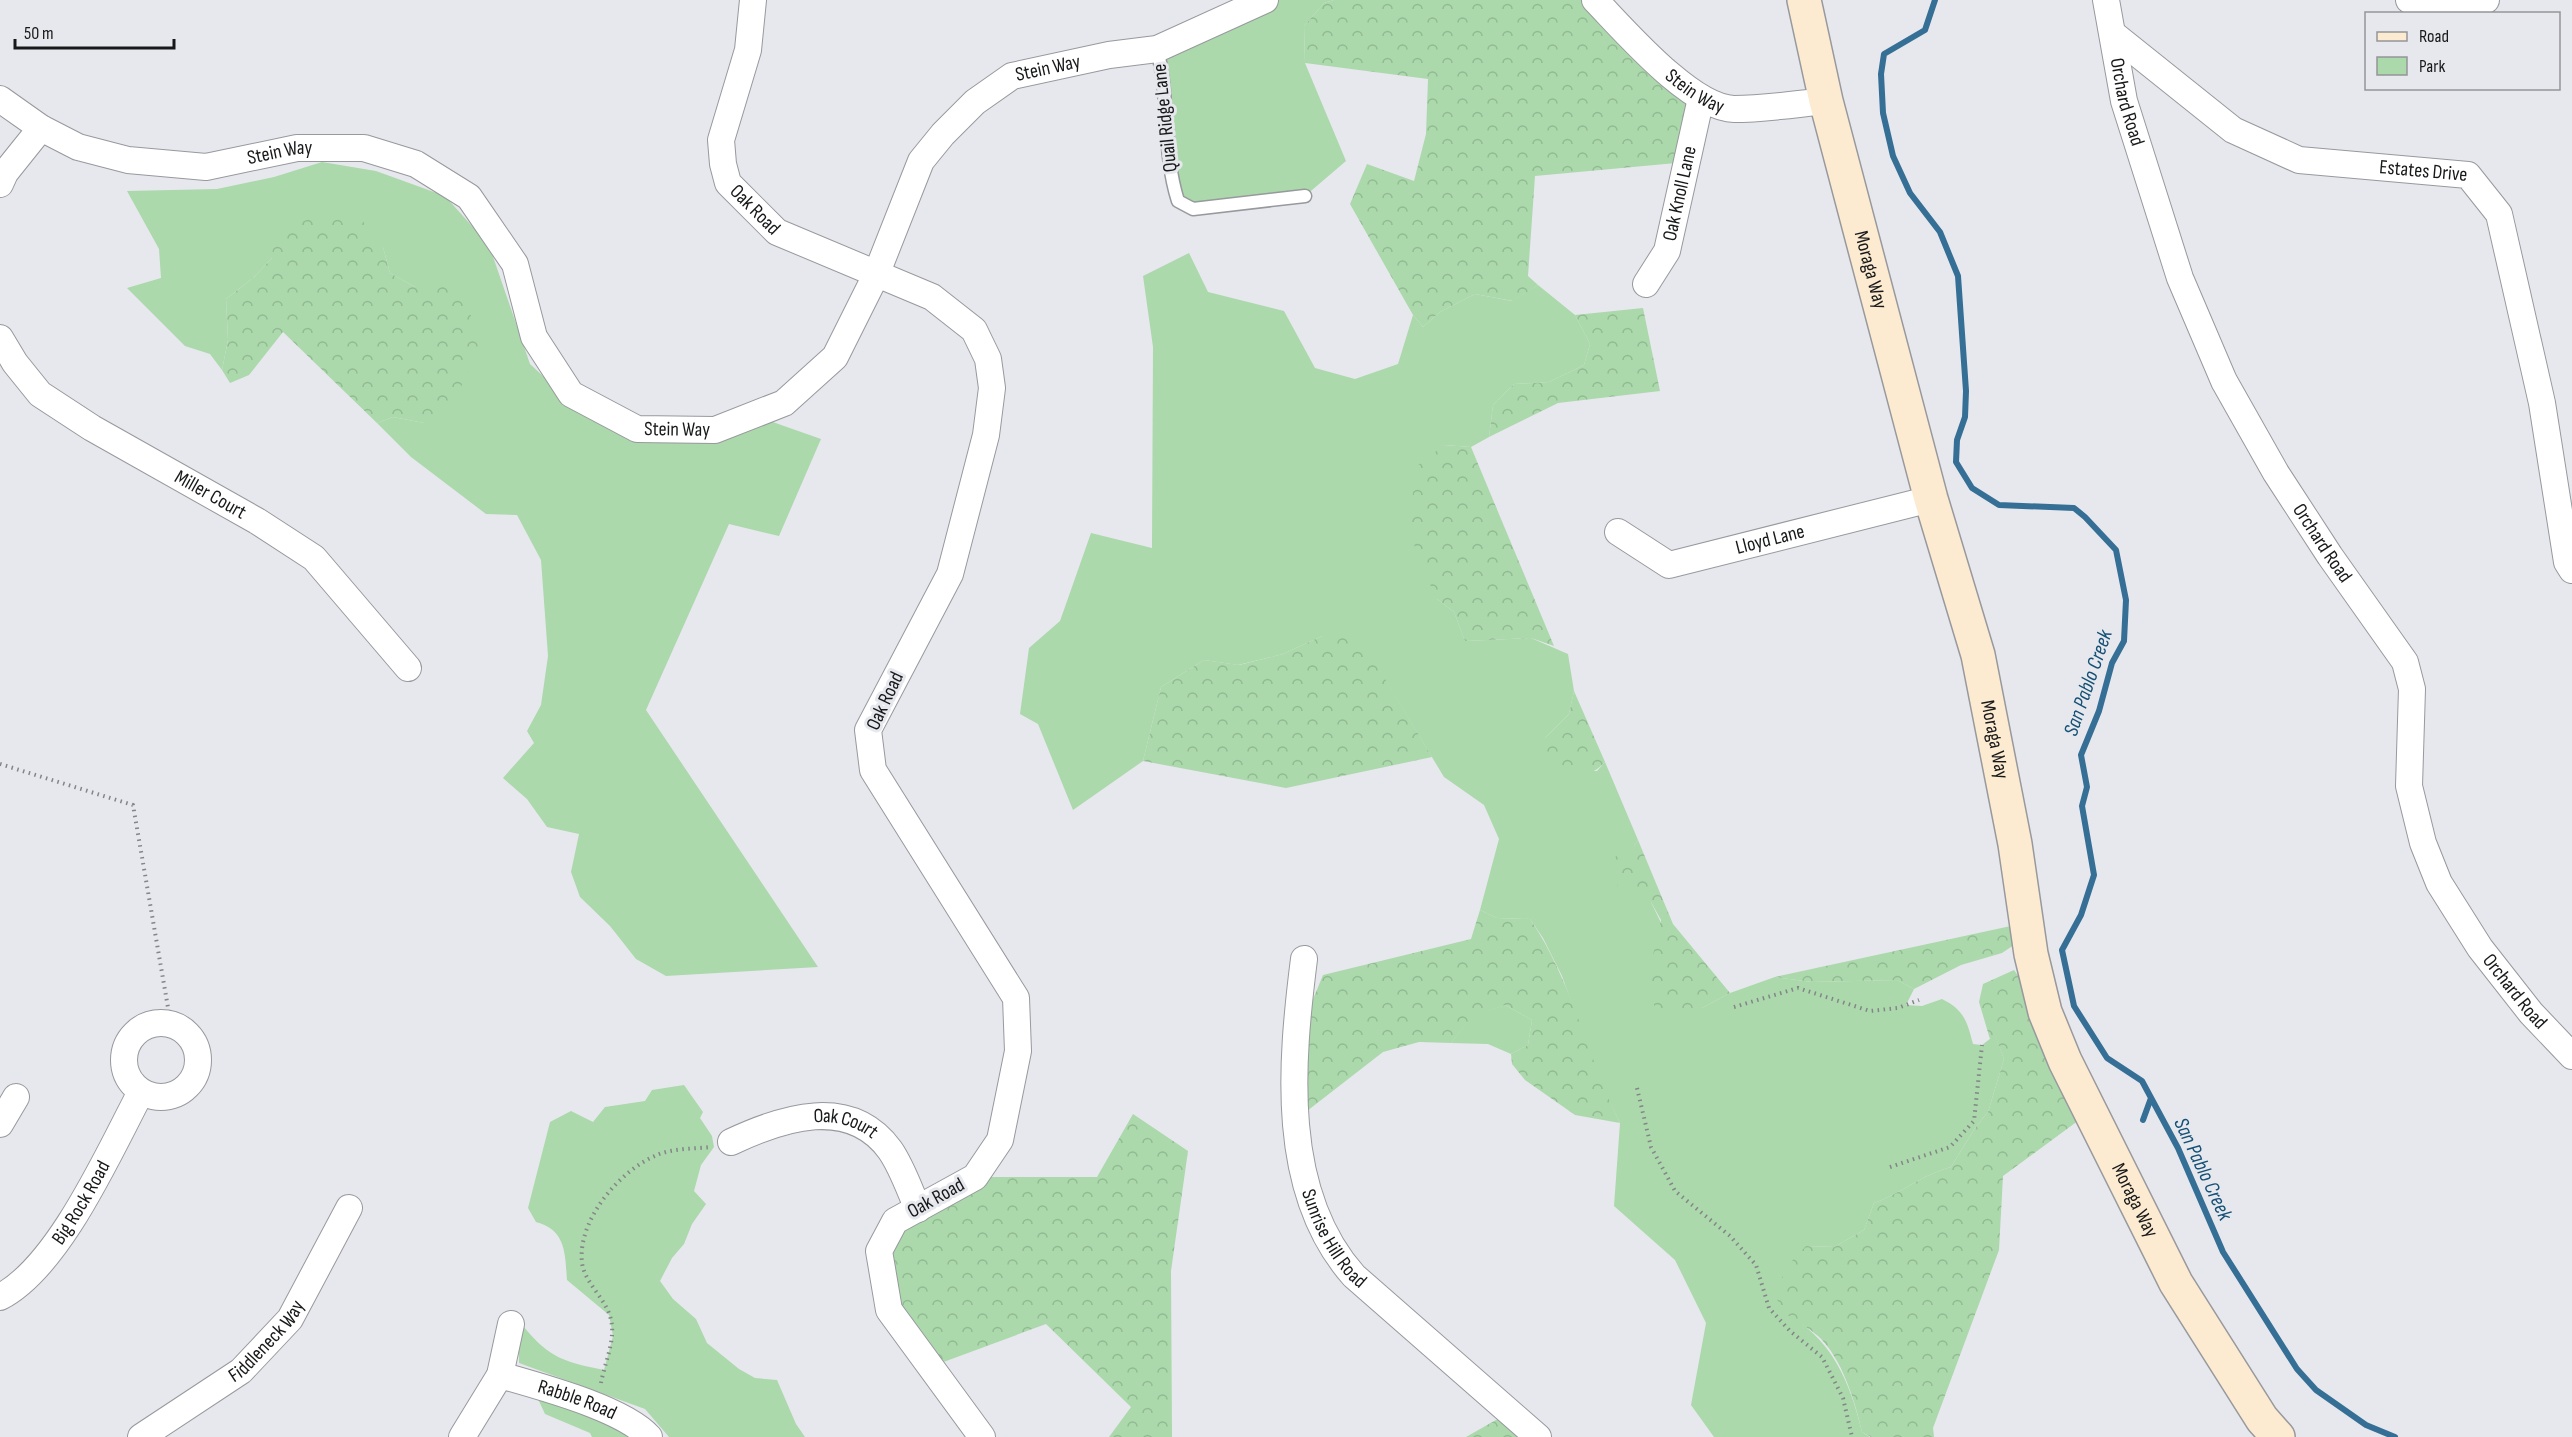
<svg xmlns="http://www.w3.org/2000/svg" width="2572" height="1437" viewBox="0 0 2572 1437" font-family="'Sofia Sans Condensed',sans-serif">
<defs>
<pattern id="forest-crowns" width="20" height="18" patternUnits="userSpaceOnUse" patternTransform="scale(1.5)"><rect width="20" height="18" fill="#abd9ab"/><path d="M2 6a3 3 0 1 1 6 0M12 15a3 3 0 1 1 6 0" fill="none" stroke="#92ba93"/></pattern>
</defs>
<rect width="100%" height="100%" fill="#e7e8ed"/>
<path fill="#abd9ab" d="M1265 0H1334L1324 3 1304 26 1305 63 1346 161 1305 196 1193 209 1178 201 1157 49Z
M322 162 376 171 445 196 489 245 530 364 587 417 637 437 767 420 821 439 779 536 729 524 646 710 818 967 666 976 636 959 610 926 580 897 571 872 579 834 547 827 527 799 503 778 534 743 527 731 541 705 548 656 541 560 517 515 486 514 411 457 377 423 393 417 424 423 415 287 390 273 383 247 272 258 253 278 226 299 228 340 222 370 210 354 185 346 127 288 161 278 159 249 127 191 217 189 274 177Z
M1189 253 1208 292 1284 311 1315 368 1355 379 1398 364 1413 315 1423 327 1440 312 1475 294 1512 301 1538 285 1575 315 1590 344 1584 365 1549 382 1514 384 1493 405 1489 437 1471 447 1444 445 1437 599 1454 612 1465 641 1531 638 1568 654 1574 691 1569 714 1545 738C1557 765 1568 772 1597 771L1605 762 1638 840 1634 846 1651 902 1702 1008 1730 993 1775 977 1812 982 1897 980 1914 989 1906 1005 1922 1006 1942 999C1964 1010 1967 1021 1973 1044L1982 1045 1995 1035 2004 1059 1988 1112 1975 1128 1951 1167C1919 1176 1904 1192 1874 1203L1864 1230 1834 1247 1806 1246 1802 1324C1837 1350 1852 1390 1862 1432L1870 1437H1714L1691 1405 1706 1323 1675 1260 1614 1206 1620 1123 1600 1083 1562 976 1543 938 1530 919 1497 918 1480 910 1499 839 1484 805 1444 777 1374 661 1322 636 1283 654 1238 665 1204 660 1161 687 1143 761 1073 810 1038 724 1020 714 1029 648 1060 621 1091 533 1152 548 1153 347 1143 276Z
M1505 1005 1532 1020 1528 1045 1511 1054 1488 1044 1451 1043 1472 1016Z
M684 1085 703 1112 700 1118 712 1136 714 1147 701 1165 694 1191 706 1204 692 1224 684 1244 672 1258 660 1281 673 1299 696 1319 707 1343 739 1369 755 1378 777 1380 796 1424 805 1437H669L645 1409 519 1363V1321C547 1356 559 1361 604 1370L613 1336 609 1315 567 1280C565 1253 566 1230 536 1222L528 1208 550 1122 571 1111 593 1122 605 1107 645 1101 652 1090Z
M538 1399 598 1418 632 1437H592L590 1433 545 1414Z"/>
<path fill="url(#forest-crowns)" d="M1334 0H1595L1701 98 1687 162 1535 176 1528 276 1538 285 1513 301 1475 294 1440 312 1423 327 1413 315 1350 204 1367 164 1414 181 1426 134 1428 79 1305 63 1304 26 1324 3Z
M307 220H362L383 247 390 273 415 287 439 278 468 303 478 346 456 399 424 423 393 417 377 423 283 332 249 375 230 383 222 370 228 340 226 299 253 278 272 258 274 229Z
M1643 308 1660 391 1558 403 1489 437 1493 405 1514 384 1549 382 1584 365 1590 344 1575 315Z
M1444 445 1471 447 1554 646 1531 638 1465 641 1454 612 1437 599 1416 555 1409 515 1418 465Z
M1322 636 1356 638 1374 660 1432 757 1286 788 1143 761 1161 687 1204 660 1239 665 1283 654Z
M1574 691 1605 762C1584 786 1565 765 1543 753L1545 738 1569 714Z
M1638 840 1673 924 1730 993 1702 1008 1678 1017 1655 1011 1649 973 1661 920 1651 902 1618 889 1615 858 1620 848 1634 846Z
M1480 910 1497 918 1530 919C1572 980 1587 1057 1620 1123L1575 1115 1525 1080 1512 1064 1511 1054 1528 1045 1532 1020 1505 1005 1472 1017 1451 1043 1419 1042 1383 1052 1307 1111 1304 1021 1323 975 1471 939Z
M2020 924 2017 943 2002 953 1961 965 1914 989 1897 980 1812 982 1775 977Z
M2014 970 2025 985 2090 1112 2003 1176 1999 1250 1933 1428 1934 1437H1871L1862 1432C1855 1401 1842 1358 1818 1336 1796 1317 1785 1322 1774 1292L1790 1263 1806 1246 1834 1247 1864 1230 1874 1203C1904 1192 1919 1176 1951 1167L1975 1128 1988 1112 2004 1059 1995 1036 1990 1039 1979 1002 1983 984Z
M1133 1114 1188 1151 1171 1271 1172 1437H1109L1131 1407 1046 1324 930 1367 889 1310 879 1251 895 1221 975 1177H1097Z
M1510 1412 1538 1437H1466Z"/>
<g fill="none" stroke-linecap="round" stroke-linejoin="round">
<path stroke="#366f95" stroke-width="6" d="M1935 0 1925 30 1884 54 1881 74 1883 113 1893 156 1910 193 1940 232 1958 276 1966 391 1965 417 1957 440 1956 462 1972 488 1999 505 2074 508 2085 517 2116 550 2126 600 2124 641 2112 663 2099 711 2081 755 2087 787 2082 806 2094 875 2081 915 2062 950 2074 1006 2107 1058 2142 1081 2178 1148 2223 1252 2297 1369 2316 1390 2366 1425 2395 1437
M2143 1120 2151 1098"/>
<g stroke="#97999d" stroke-width="15">
<path id="lane" d="M1157 49C1170 99 1162 151 1178 201L1193 209 1305 196"/>
</g>
<g stroke="#97999d" stroke-width="28">
<g id="street">
<path id="s1" d="M753 0 748 50 721 140 723 164 728 183 777 232 932 297 974 330 988 359 992 388 986 435 950 574 868 730 873 770 1016 998 1018 1051 1000 1140 975 1177 895 1221 879 1251 889 1310 982 1437"/>
<path id="s2" d="M1595 0C1625 31 1691 108 1734 109 1765 109 1796 104 1826 101"/>
<path id="s3" d="M2106 0 2124 101 2180 278 2224 381 2276 473 2330 556 2405 662 2412 689 2409 786 2423 843 2439 883 2480 948 2531 1013 2572 1056"/>
<path d="M2409 0C2434 12 2460 7 2486 0"/>
<path id="s4" d="M2113 34 2233 130 2299 160 2468 175 2499 214 2542 403 2567 562 2572 570"/>
<path id="s5" d="M0 99 41 128 78 147 128 160 206 167 297 148H364L416 164 469 197 515 264 534 337 571 394 637 429 715 430 784 403 835 357 876 275 921 161 943 134 975 102 1012 76 1109 55 1157 49 1265 0"/>
<path d="M0 184 5 173 41 128"/>
<path id="s6" d="M1646 284 1667 251 1701 98"/>
<path id="s7" d="M0 338 15 363 40 394 92 428 257 521 314 558 408 668"/>
<path id="s8" d="M1618 532 1669 565 1931 499"/>
<path id="s9" d="M1304 959C1291 1062 1279 1192 1354 1276L1538 1437"/>
<circle cx="161" cy="1060" r="37"/>
<path d="M0 1124 16 1097"/>
<path id="s10" d="M731 1142C782 1118 850 1095 890 1150 902 1167 910 1191 918 1209"/>
<path id="s11" d="M0 1297C59 1267 110 1150 141 1092"/>
<path id="s12" d="M500 1375C538 1386 623 1408 649 1437"/>
<path id="s13" d="M141 1437 241 1371 290 1319 349 1208"/>
<path d="M462 1437 500 1375 511 1324"/>
</g>
</g>
<g stroke="#97999d" stroke-width="36">
<g id="secondary">
<path id="s14" d="M1804 0 1826 101 1931 499 1978 655 2015 844 2031 954 2045 1012 2065 1061 2176 1283 2262 1419 2278 1437"/>
</g>
</g>
<path stroke="#848588" stroke-width="4" stroke-dasharray="1.5 4.5" stroke-linecap="butt" d="M0 764 133 805 171 1025
M1734 1007 1798 988 1870 1011 1898 1008 1919 1000
M1637 1088 1651 1147 1675 1191 1730 1236 1756 1265 1769 1308 1790 1331 1822 1357 1843 1398 1852 1437
M1890 1167 1950 1147 1974 1121 1982 1045
M601 1383C605 1361 617 1338 610 1316 604 1297 585 1283 582 1263 577 1220 620 1170 657 1155 673 1148 694 1149 711 1147"/>
<use href="#lane" stroke="#fff" stroke-width="12"/>
<use href="#street" stroke="#fff" stroke-width="26"/>
<use href="#secondary" stroke="#fcebd1" stroke-width="33"/>
</g>
<g text-anchor="middle" dominant-baseline="central" stroke-width="6" stroke-linejoin="round" paint-order="stroke">
<g font-size="20" fill="#171819" stroke="#e7e8ed">
<text stroke="none"><textPath href="#s5" startOffset="1395">Stein Way</textPath></text>
<text stroke="none"><textPath href="#s2" startOffset="136">Stein Way</textPath></text>
<text stroke="none"><textPath href="#s3" startOffset="104">Orchard Road</textPath></text>
<text transform="translate(1165 118) rotate(-96)">Quail Ridge Lane</text>
<text stroke="none"><textPath href="#s5" startOffset="297">Stein Way</textPath></text>
<text stroke="none"><textPath href="#s4" startOffset="351">Estates Drive</textPath></text>
<text stroke="none"><textPath href="#s6" startOffset="98">Oak Knoll Lane</textPath></text>
<text stroke="none"><textPath href="#s1" startOffset="226">Oak Road</textPath></text>
<text stroke="none"><textPath href="#s14" startOffset="278">Moraga Way</textPath></text>
<text stroke="none"><textPath href="#s5" startOffset="838">Stein Way</textPath></text>
<text stroke="none"><textPath href="#s7" startOffset="267">Miller Court</textPath></text>
<text stroke="none"><textPath href="#s8" startOffset="165">Lloyd Lane</textPath></text>
<text stroke="none"><textPath href="#s3" startOffset="590">Orchard Road</textPath></text>
<text transform="translate(885 701) rotate(-65)">Oak Road</text>
<text stroke="none"><textPath href="#s14" startOffset="764">Moraga Way</textPath></text>
<text stroke="none"><textPath href="#s3" startOffset="1094">Orchard Road</textPath></text>
<text stroke="none"><textPath href="#s10" startOffset="120">Oak Court</textPath></text>
<text transform="translate(936 1198) rotate(-29)">Oak Road</text>
<text stroke="none"><textPath href="#s14" startOffset="1250">Moraga Way</textPath></text>
<text stroke="none"><textPath href="#s11" startOffset="126">Big Rock Road</textPath></text>
<text stroke="none"><textPath href="#s9" startOffset="288">Sunrise Hill Road</textPath></text>
<text stroke="none"><textPath href="#s13" startOffset="159">Fiddleneck Way</textPath></text>
<text stroke="none"><textPath href="#s12" startOffset="81">Rabble Road</textPath></text>
</g>
<g font-size="21" font-style="italic" fill="#155177" stroke="#e7e8ed">
<text transform="translate(2088 683) rotate(-71)">San Pablo Creek</text>
<text transform="translate(2203 1169) rotate(65)">San Pablo Creek</text>
</g>
</g>
<rect x="2365" y="12" width="195" height="78" fill="#e7e8ed" stroke="#949598" stroke-width="1.5"/>
<rect x="2377" y="32" width="30" height="9" fill="#fcebd1" stroke="#949598" stroke-width="1.5"/>
<text x="2419" y="42" font-size="18" fill="#171819">Road</text>
<rect x="2377" y="57" width="30" height="18" fill="#abd9ab" stroke="#949598" stroke-width="1.5"/>
<text x="2419" y="72" font-size="18" fill="#171819">Park</text>
<path d="M15 39v9h159v-9" fill="none" stroke="#171819" stroke-width="3"/>
<text x="24" y="39" font-size="18" fill="#171819" stroke="#e7e8ed" stroke-width="4.5" paint-order="stroke">50 m</text>
</svg>
